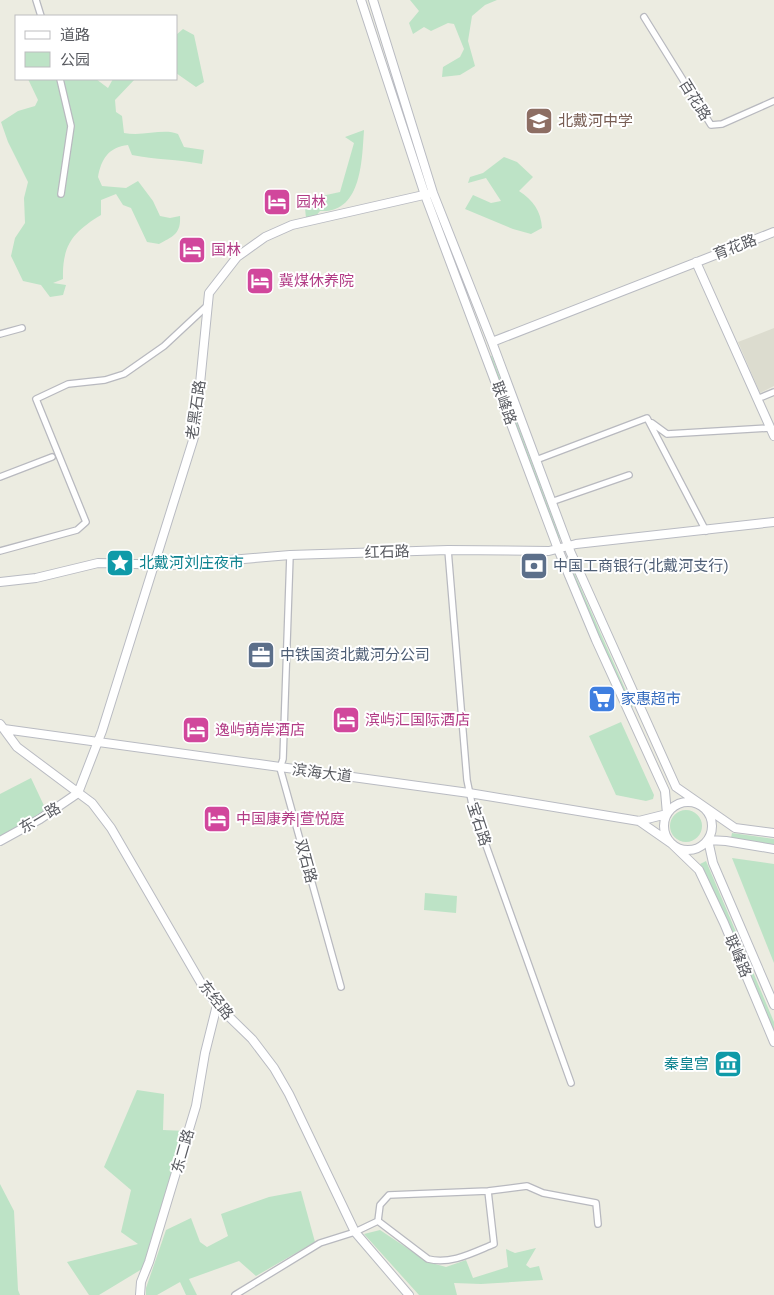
<svg xmlns="http://www.w3.org/2000/svg" width="774" height="1295" viewBox="0 0 774 1295" font-family="'Work Sans','Noto Sans SC',sans-serif">
<rect width="100%" height="100%" fill="#ecece1"/>
<path fill="#dcdccf" d="M774 328V386L760 393 738 342Z"/>
<path fill="#bde3c6" d="M410 0H497L485 5 472 16 468 41 475 66 460 75 442 77 443 67 460 57 464 49 454 24 448 23 431 31 424 27 413 34 409 23 419 11Z
M183 29 194 35 204 82 196 87 176 73V35Z
M28 79H96L108 88 113 79H135L115 100 116 112 122 116 124 133C143 137 163 128 178 134L184 147 204 150 202 164C178 159 155 160 132 155L128 145C108 147 101 160 98 177L102 186 126 188 138 181 153 201 160 216 170 218 180 216C181 234 173 236 159 244L147 242 131 208 123 205 116 194 101 200V215C73 232 62 245 63 279L53 283 66 285 63 295 50 297 41 285 23 281 11 256 15 238 25 223 24 198 28 182 8 142 1 122 18 111 35 106 38 100Z
M364 130C362 159 362 214 320 211L315 217 306 218 305 208 317 197 340 192 354 143 345 137Z
M504 157 517 162 533 177 519 191C533 200 541 211 542 228L531 234 513 229 465 209 473 195 491 203 501 201 486 178 468 183 470 177 483 173Z
M492 356 560 538 558 539 489 357Z
M568 559 633 707 630 708 566 560Z
M621 722 654 795 653 799 646 801 616 795 589 736Z
M31 778 47 812 0 838V794Z
M670 826a16 16 0 1 1 32 0a16 16 0 1 1-32 0Z
M732 833 774 839V845L731 838Z
M732 858 774 864V963Z
M706 861 774 1022V1032L729 926 700 864Z
M425 893 457 896 456 913 424 910Z
M137 1090 164 1094 163 1130 187 1131 142 1269 99 1295H89L67 1262 138 1244 121 1232 131 1190 104 1167Z
M0 1184 14 1211 18 1290 20 1295H0Z
M301 1191 315 1242 256 1276 239 1261 189 1279 197 1295H186L180 1282 157 1295H146V1288L166 1230 191 1218 200 1242 207 1247 228 1236 221 1214 269 1197Z
M380 1230 428 1262 446 1267 466 1260 473 1278 508 1267 506 1249 515 1253 536 1248 526 1265 530 1268 539 1266 543 1280 481 1284 454 1283 457 1295H419L364 1234Z"/>
<g fill="none" stroke-linecap="round" stroke-linejoin="round">
<g stroke="#b8b9bf" stroke-width="8">
<path id="street" d="M36 0 41 16
M644 17 711 125 722 124 774 101
M60 79 71 126 61 194
M0 334 22 328
M757 399 774 392
M652 423 667 434 770 428
M536 460 647 418 706 531
M0 477 52 457
M551 502 629 475
M448 550 467 780 473 809 571 1083
M0 551 77 530 86 522 36 399 68 384 105 380 124 374 164 346 208 305
M290 555 283 759 280 768 341 987
M378 1221 380 1205 389 1195 488 1191 527 1186 543 1193 596 1203 598 1224
M235 1295 320 1243 355 1232 378 1221 428 1259C451 1265 474 1252 494 1244L488 1191"/>
</g>
<g stroke="#b9bbc2" stroke-width="10">
<path id="secondary" d="M373 0 433 193 492 342 570 551 676 787 735 828 774 833
M696 262 774 436
M492 342 774 232
M0 582 36 578 98 563 172 565 290 555 448 550 549 551 576 544 774 522
M0 724 17 747 92 803 111 828 201 983 217 1005 252 1039 274 1068 289 1094 355 1232 409 1295
M4 729 469 793 639 821 667 814 665 791 596 640 558 549 425 195 361 0
M78 793 102 731 195 434 209 293 237 257 265 237 292 225 428 194
M664 826a24 24 0 1 1 48 0a24 24 0 1 1-48 0Z
M639 821 672 844 699 870 724 923 774 1042
M0 841 40 819 78 793
M774 849 726 841 708 840 713 863 774 1005
M140 1295 141 1282 149 1262 196 1106 205 1053 217 1005"/>
</g>
<use href="#street" stroke="#fff" stroke-width="5.5"/>
<use href="#secondary" stroke="#fff" stroke-width="8"/>
</g>
<defs>
<g id="school-square" transform="scale(1.4375)"><rect x="-9" y="-9" width="18" height="18" rx="4" fill="#8d6e63" stroke="#fff"/><path d="M0-5L7-2L0 1L-7-2ZM-4 1L0 2.5L4 1V4Q0 6-4 4Z" fill="#fff"/></g>
<g id="hotel-square" transform="scale(1.4375)"><rect x="-9" y="-9" width="18" height="18" rx="4" fill="#d1479c" stroke="#fff"/><path d="M-6-4.5h1.5V1H6V5H4.5V3h-9V5H-6ZM-4 0a1.8 1.8 0 1 1 3.6 0ZM.5 0V-2.5h3Q6-2.5 6 0Z" fill="#fff"/></g>
<g id="sight-square" transform="scale(1.4375)"><rect x="-9" y="-9" width="18" height="18" rx="4" fill="#0f9aa8" stroke="#fff"/><path d="M0-6L1.8-2.2L6-1.7L2.9 1.2L3.7 5.4L0 3.3L-3.7 5.4L-2.9 1.2L-6-1.7L-1.8-2.2Z" fill="#fff"/></g>
<g id="bank-square" transform="scale(1.4375)"><rect x="-9" y="-9" width="18" height="18" rx="4" fill="#5c6f8a" stroke="#fff"/><path d="M-6-4H6V4H-6ZM0-2.3a2.3 2.3 0 1 0 0 4.6a2.3 2.3 0 1 0 0-4.6Z" fill="#fff"/></g>
<g id="office-square" transform="scale(1.4375)"><rect x="-9" y="-9" width="18" height="18" rx="4" fill="#5c6f8a" stroke="#fff"/><path d="M-6-3h4V-5.5h4V-3h4V5H-6ZM-1-4.5V-3h2v-1.5ZM-6 0V1H6V0Z" fill="#fff"/></g>
<g id="supermarket-square" transform="scale(1.4375)"><rect x="-9" y="-9" width="18" height="18" rx="4" fill="#3f7fe0" stroke="#fff"/><path d="M-6-5.5h2.5l.6 2H6L4.5 2H-2.5L-4.4-4H-6ZM-1.5 3.2a1.3 1.3 0 1 0 .1 0ZM3 3.2a1.3 1.3 0 1 0 .1 0Z" fill="#fff"/></g>
<g id="museum-square" transform="scale(1.4375)"><rect x="-9" y="-9" width="18" height="18" rx="4" fill="#0f9aa8" stroke="#fff"/><path d="M0-6L6-3V-2H-6V-3ZM-5-1h2V3h-2ZM-1-1h2V3h-2ZM3-1h2V3H3ZM-6 4H6V6H-6Z" fill="#fff"/></g>
</defs>
<g fill-rule="evenodd">
<use href="#school-square" x="539" y="121"/>
<use href="#hotel-square" x="277" y="202"/>
<use href="#hotel-square" x="192" y="250"/>
<use href="#hotel-square" x="260" y="281"/>
<use href="#sight-square" x="120" y="563"/>
<use href="#bank-square" x="534" y="566"/>
<use href="#office-square" x="261" y="655"/>
<use href="#supermarket-square" x="602" y="699"/>
<use href="#hotel-square" x="346" y="720"/>
<use href="#hotel-square" x="196" y="730"/>
<use href="#hotel-square" x="217" y="819"/>
<use href="#museum-square" x="728" y="1064"/>
</g>
<g text-anchor="middle" dominant-baseline="central" stroke-width="4" stroke-linejoin="round" paint-order="stroke">
<g font-size="15" fill="#595b61" stroke="#fff">
<text transform="translate(695 100) rotate(58)">百花路</text>
<text transform="translate(735 247) rotate(-21)">育花路</text>
<text transform="translate(504 403) rotate(70)">联峰路</text>
<text transform="translate(196 410) rotate(-82)">老黑石路</text>
<text transform="translate(387 552) rotate(-2)">红石路</text>
<text transform="translate(322 773) rotate(7)">滨海大道</text>
<text transform="translate(40 818) rotate(-31)">东一路</text>
<text transform="translate(479 824) rotate(72)">宝石路</text>
<text transform="translate(306 861) rotate(75)">双石路</text>
<text transform="translate(738 956) rotate(67)">联峰路</text>
<text transform="translate(216 1000) rotate(51)">东经路</text>
<text transform="translate(183 1151) rotate(-74)">东二路</text>
</g>
<g font-size="15" fill="#785e54" stroke="#fff" text-anchor="start">
<text x="558" y="121">北戴河中学</text>
</g>
<g font-size="15" fill="#b23c85" stroke="#fff" text-anchor="start">
<text x="296" y="202">园林</text>
<text x="211" y="250">国林</text>
<text x="279" y="281">冀煤休养院</text>
<text x="365" y="720">滨屿汇国际酒店</text>
<text x="215" y="730">逸屿萌岸酒店</text>
<text x="236" y="819">中国康养|萱悦庭</text>
</g>
<g font-size="15" fill="#0d838f" stroke="#fff" text-anchor="start">
<text x="139" y="563">北戴河刘庄夜市</text>
<text x="709" y="1064" text-anchor="end">秦皇宫</text>
</g>
<g font-size="15" fill="#4e5e75" stroke="#fff" text-anchor="start">
<text x="553" y="566">中国工商银行(北戴河支行)</text>
<text x="280" y="655">中铁国资北戴河分公司</text>
</g>
<g font-size="15" fill="#366cbe" stroke="#fff" text-anchor="start">
<text x="621" y="699">家惠超市</text>
</g>
</g>
<rect x="15" y="15" width="162" height="65" fill="#ffffff" stroke="#bdbdc0"/>
<rect x="25" y="31" width="25" height="8" fill="#ffffff" stroke="#bdbdc0"/>
<text x="60" y="40" font-size="15" fill="#595b61">道路</text>
<rect x="25" y="52" width="25" height="15" fill="#bde3c6" stroke="#bdbdc0"/>
<text x="60" y="65" font-size="15" fill="#595b61">公园</text>
</svg>
